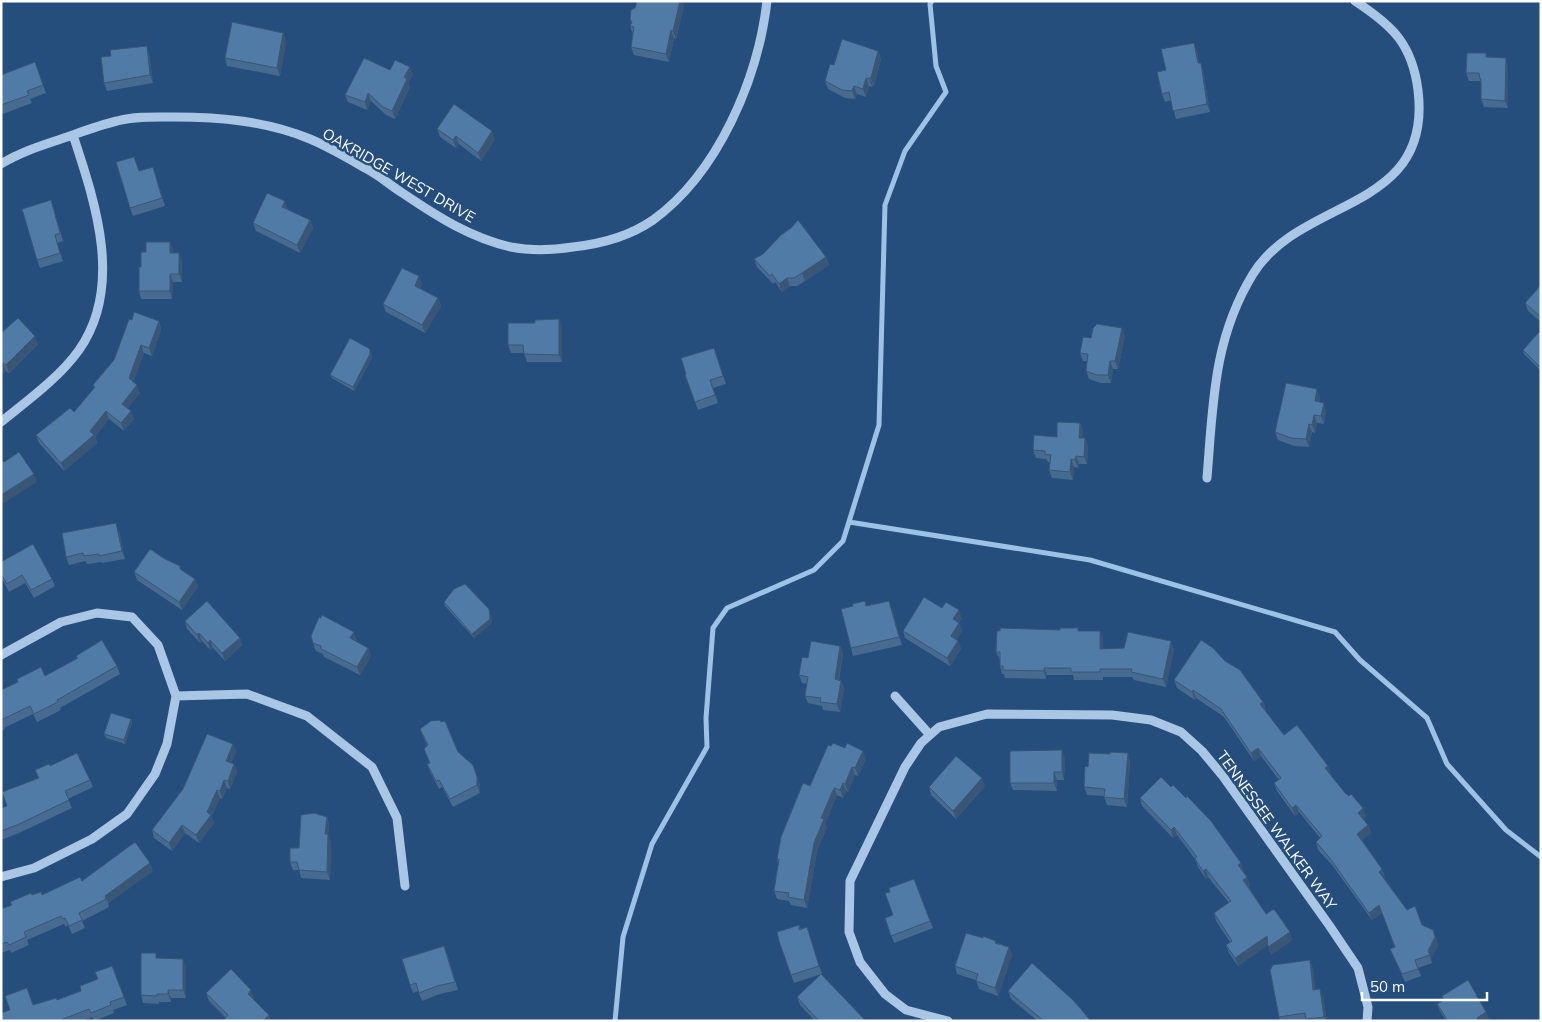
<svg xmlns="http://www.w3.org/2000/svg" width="1542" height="1022" viewBox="0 0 1542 1022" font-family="Mulish,sans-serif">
<rect width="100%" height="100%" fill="#254e7c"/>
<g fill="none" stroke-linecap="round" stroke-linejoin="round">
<path stroke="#9dc2e5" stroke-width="5" d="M849 522 1090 560 1335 632 1360 660 1427 718 1447 764 1506 830 1541 857
M615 1021 623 937 652 844 707 747 706 718 713 628 727 608 814 570 843 541 879 425 885 205 905 151 946 92 936 66 930 4 932 1"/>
<path stroke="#a9c6e5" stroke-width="9" d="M1 164C22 151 44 145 67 137 84 131 100 125 117 121 135 116 156 117 174 117 220 117 267 121 310 139 329 147 348 158 365 168 379 175 391 186 404 194 438 217 471 238 511 247 531 251 553 250 573 247 600 244 630 236 653 220 718 173 758 79 767 1
M1 422C27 401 60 377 79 350 124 286 95 202 73 135
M1207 478C1213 405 1213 339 1253 274 1301 196 1433 213 1418 90 1412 44 1393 26 1355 1
M1 655 61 622 97 613 132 617 158 645 176 696
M176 696 247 694 307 716 372 767 397 818 405 886
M895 696 930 735
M1 877 34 868 92 839 127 814 155 774 167 744 176 696
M948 1021 906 1010 885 994 860 962 849 932 850 881 905 767 921 743 939 727 987 714 1112 715 1151 720 1181 732 1202 751 1222 775 1329 925 1358 968 1368 1007 1367 1021"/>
</g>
<path fill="#466a90" d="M637 1H682L684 6 676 39 674 38 669 62 634 55 631 47 633 34 630 26 631 23 630 19 635 8Z
M283 33 286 41 280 76 227 66 225 58Z
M878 51 881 59 874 86 873 85 872 87 869 86 866 97 857 94 855 99 845 98 828 89 825 81 834 65Z
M1197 51 1199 63 1203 71 1210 112 1176 119 1171 100 1165 102 1162 94 1166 70Z
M149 53 153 83 107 91 104 83 111 56Z
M1488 57 1508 66V108L1484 107 1481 99V81H1469L1466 73Z
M35 62 46 93 30 99 32 103 3 114 1 109V75Z
M390 70 413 74 408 83 410 87 395 119 386 115 371 101 367 110 348 102 345 95Z
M437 129 495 139 481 161 459 144 456 148 440 137Z
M153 167 165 206 133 216 130 208Z
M51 200 63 241 57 243 63 261 40 268 37 260Z
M288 209 287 210 310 220 313 228 300 253 256 231 253 223Z
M170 242 173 250V253L182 261V282H173L172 299H141L139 291 141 267 146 252Z
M826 257 829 265 805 281 797 286H790L782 292 775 282 773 284 757 267 754 259Z
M422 283 420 288 438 298 441 306 425 333 386 312 383 304Z
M1541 285V322L1528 311 1525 303Z
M559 319 562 327V362H527L524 353H511L508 345 535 323Z
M132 320 159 321 161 329 152 356 144 353 133 382 140 393 127 408 134 419 124 431 109 419 95 437 97 443 64 471 39 443 36 435 74 412 94 388 93 385 114 360Z
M1 333 38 344 9 373 6 371 1 375Z
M1541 334V370H1540L1524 354 1523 350Z
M1125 335 1118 369H1113L1111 383H1100L1089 379 1086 371 1087 361H1083L1080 353 1091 338Z
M714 348 726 384 713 388 718 403 698 410 685 375Z
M371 353 372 358 354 391 332 378 330 375Z
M1320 397 1319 402 1326 411 1324 424 1317 423 1315 433 1312 432 1309 447 1294 446 1278 440 1275 432Z
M1080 423 1083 431 1082 438 1088 446 1087 464H1079L1078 468 1074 467 1073 480 1052 478 1049 470 1050 462H1048L1046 459 1036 458 1033 450Z
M119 531 125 559 102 563 101 562 87 564 85 561 69 565 66 557Z
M165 559 198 586 182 610 137 580 134 572Z
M1 562 52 579 55 586 34 598 25 583 9 592 1 577Z
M865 601 867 606 892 609 902 645 853 656 851 648 853 606Z
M444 602 489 609 492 623 474 638 445 606Z
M942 608 962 618 959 623 962 631 956 640 958 641 961 649 950 666 905 638 903 631Z
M185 621 240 638 242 645 225 661 213 648 210 650 202 641 200 643 187 629Z
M1079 631H1100L1103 639V649H1174L1166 687 1134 680 1132 677H1103V680H1074L1073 675H1047L1046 679 1005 678 1004 674H1002L1000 666V660L996 652Z
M357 640 356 641 368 648 371 656 360 675 324 657 323 654 316 651 313 643Z
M840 646 843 654 839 680 841 681 844 688 840 712 823 710 822 706 808 703 805 696 807 684 802 683 799 675 808 658Z
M76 656 117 666 120 674 60 708 61 710 37 722 33 714 4 728 5 729 1 731V690L45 676 77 658Z
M1174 680 1263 702 1266 710 1265 711 1284 735 1328 766 1331 774H1330L1345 793 1366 816 1363 819 1368 825 1371 833 1362 840 1382 869 1385 877 1384 878 1407 910 1422 925 1433 930 1438 945 1431 959 1432 963 1418 968 1421 976 1405 982 1390 949 1395 947 1382 913 1372 920 1332 865 1318 850 1316 842 1320 838 1299 812 1295 816 1277 791 1274 783 1279 780 1261 756 1254 761 1224 717 1196 698 1195 700 1177 688Z
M131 719 132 723 125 744 106 738 104 734Z
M441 722 458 752 480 784V793L453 807 442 787 439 789 430 772 427 764 430 763 424 749 427 746 420 729Z
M233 744 236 752 231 763 234 764 237 772 230 789 227 788 222 799 220 798 211 817 214 823 199 843 185 833 172 851 154 838 152 830Z
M831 746 866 759 858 776 855 775 848 792 846 791 843 798 837 795 825 824 827 827 817 851 807 908 791 905 789 901 777 899 774 891 778 864 777 859 810 786Z
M1128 753 1130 761 1127 807 1107 805 1104 796 1087 795 1084 787 1088 767 1110 754Z
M1065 758 1064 780H1057V791L1013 790 1010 783Z
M50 766 90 780 93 787 68 799 72 808 19 833 1 840V808L7 806 38 778 35 770Z
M985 786 956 819 931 795 929 787Z
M1140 798 1241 863 1243 871 1250 885 1248 886 1266 914 1292 940 1271 955 1268 945 1238 966 1229 953 1226 945 1230 942 1216 921 1214 913 1229 903 1208 877 1206 879 1198 867 1195 859 1177 835 1173 838 1142 806Z
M327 817 329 825 328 834 331 842 330 880 301 878 299 870H293L290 862 299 848Z
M153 871 108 903 109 907 82 921 85 928 72 934 68 925 66 927 64 924 27 940 29 945 11 953 10 950 1 953V909L11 905 10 902 32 895H42L82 881Z
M914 879 933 928 894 943 885 918 893 915 890 892Z
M799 925 801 929 807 927 822 974 794 983 779 941Z
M997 943 1009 947 1012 955 998 996 979 989 976 980 957 974 955 966Z
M447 954 458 990 440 994 422 1001 418 991 413 993 410 985Z
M158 958 186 966V998H171V1002H159V1004L143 1003 141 995Z
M112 966 127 1005 113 1010 114 1013 94 1021 92 1017 83 1021H1L34 1005 57 1000 81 991 98 979Z
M1313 968 1315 990 1323 997 1327 1021H1280L1279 1017Z
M1008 991 1091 1021H1038L1011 999Z
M206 993 254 998 226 1018 209 1001Z
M1442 996 1486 1012 1489 1020 1446 1021 1440 1011 1437 1004 1443 1000Z
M797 997 866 1021H815L800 1005Z"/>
<path fill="#395675" d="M680 1H682L684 6 676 39 673 31Z
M671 30 674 38 669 62 666 54Z
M283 33 286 41 280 76 277 68Z
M1194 43 1197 51 1201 71 1198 63Z
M147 46 149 53 153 83 150 75Z
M878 51 881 59 874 86 871 78Z
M1506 58 1508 66V108L1505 101Z
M1201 63 1203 71 1210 112 1207 104Z
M410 67 413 74 408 83 410 87 395 119 392 111 404 77Z
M870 77 873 85 872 87 869 79Z
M866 78 869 86 866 97 863 89Z
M854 86 857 94 855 99 852 91Z
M368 93 371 101 367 110 365 102Z
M492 131 495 139 481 161 478 153Z
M456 136 459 144 456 148 453 140Z
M285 201 288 209 285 215 282 207Z
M310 220 313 228 300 253 297 245Z
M170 242 173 250 172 261 170 253Z
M179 253 182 261V282L179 274Z
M826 257 829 265 805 281 802 273Z
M170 274 173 282 172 299 170 291Z
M419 276 422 283 418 294 415 286Z
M787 278 790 286 782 292 779 284Z
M438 298 441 306 425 333 422 325Z
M559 319 562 327V362L559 355Z
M159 321 161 329 152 356 149 348Z
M1122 328 1125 335 1118 369 1115 361Z
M35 336 38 344 9 373 6 365Z
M141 345 144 353 132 386 129 378Z
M370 349 372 358 354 391 353 387Z
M1110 361 1113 369 1111 383 1108 375Z
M3 363 6 371 1 375V364Z
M137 385 140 393 125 412 122 404Z
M1317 389 1320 397 1318 409 1315 401Z
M1324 403 1326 411 1324 424 1321 416Z
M106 411 109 419 95 437 97 443 64 471 61 463 90 431Z
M131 411 134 419 124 431 121 423Z
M1314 415 1317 423 1315 433 1312 425Z
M1080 423 1083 431 1082 446 1079 438Z
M1309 424 1312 432 1309 447 1306 439Z
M1085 438 1088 446 1087 464 1084 457Z
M1076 456 1079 464 1078 468 1075 460Z
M1071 459 1074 467 1073 480 1070 472Z
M34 474 37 482 1 505V495Z
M116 523 119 531 125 559 122 551Z
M195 579 198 586 182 610 179 602Z
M889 601 892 609 902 645 899 637Z
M489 609 492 623 474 638 472 634Z
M959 610 962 618 956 627 953 619Z
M959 623 962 631 954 644 951 636Z
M1100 631 1103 639V657L1100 649Z
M354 632 357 640 353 646 350 638Z
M199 633 202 641 200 643 197 635Z
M240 638 242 645 225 661 222 653Z
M210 640 213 648 210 650 208 643Z
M958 641 961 649 950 666 947 658Z
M1171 641 1174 649 1166 687 1163 679Z
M840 646 843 654 837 687 835 679Z
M368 648 371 656 360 675 357 667Z
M1044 668 1047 675 1046 679 1044 671Z
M841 681 844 688 840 712 837 704Z
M1193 690 1196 698 1195 700 1192 692Z
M1263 702 1266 710 1263 712 1260 704Z
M131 719 132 723 125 744 124 740Z
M233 744 236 752 229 769 226 761Z
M1258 748 1261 756 1254 761 1251 753Z
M1062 750 1065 758 1064 780 1062 772Z
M863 751 866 759 858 776 855 768Z
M1128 753 1130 761 1127 807 1124 799Z
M234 764 237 772 230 789 228 781Z
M473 765 480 784V793L477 785Z
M1328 766 1331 774 1327 776 1325 768Z
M852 767 855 775 848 792 845 784Z
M1054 772 1057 780V791L1054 783Z
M982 778 985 786 956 819 953 811Z
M224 780 227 788 222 799 220 791Z
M843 783 846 791 843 798 840 790Z
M834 788 837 795 825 824 827 827 817 851 807 908 804 900 814 843 821 818Z
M217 790 220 798 211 817 214 823 199 843 196 835Z
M1296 805 1299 812 1295 816 1292 808Z
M1363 808 1366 816 1361 821 1358 813Z
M327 817 329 825 327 842 325 834Z
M182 825 185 833 172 851 169 843Z
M1368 825 1371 833 1360 842 1357 834Z
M1174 827 1177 835 1173 838 1171 830Z
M328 834 331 842 330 880 327 872Z
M150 863 153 871 108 903 105 896Z
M1241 863 1244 871 1241 873 1238 865Z
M1206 869 1208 877 1206 879 1203 871Z
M1382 869 1385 877 1382 880 1379 872Z
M1247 877 1250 885 1246 887 1243 880Z
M1379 905 1382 913 1372 920 1369 913Z
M1433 930 1438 945 1431 959 1428 951Z
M1290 932 1292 940 1271 955 1268 947Z
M1267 936 1270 944 1238 966 1235 958Z
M1009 947 1012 955 998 996 995 988Z
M183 959 186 966V998L183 990Z
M1310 960 1313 968 1316 998 1313 990Z
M1320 989 1323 997 1327 1021H1326L1324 1017Z
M168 990 171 998V1002L168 994Z
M251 990 254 998 251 1002 248 994Z
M1486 1012 1489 1020 1478 1021 1477 1018Z
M269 1015 271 1021H263Z"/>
<path fill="#517ba7" stroke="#395675" d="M637 1H680L673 31 671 30 666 54 631 47 634 27 630 26 632 22 630 19 631 10 635 8Z
M232 22 283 33 277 68 225 58Z
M842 39 878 51 871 78 870 77 869 79 866 78 863 89 854 86 852 91 842 90 825 81 830 64 834 65Z
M1194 43 1198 63H1201L1207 104 1173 111 1169 92 1162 94 1157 72 1166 70 1161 49Z
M147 46 150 75 104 83 101 57 111 56 110 50Z
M1467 53H1486V57L1506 58 1505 101 1481 99V79H1480L1479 73H1466Z
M364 58 390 70 395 60 410 67 404 77 407 79 392 111 383 107 368 93 365 102 345 95Z
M35 62 43 85 27 91 29 95 1 105V75Z
M454 104 492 131 478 153 456 136 453 140 437 129Z
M134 157 139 171 153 167 162 198 130 208 116 162Z
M267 193 285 201 282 207 310 220 297 245 253 223Z
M51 200 60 233 55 235 60 253 37 260 22 209Z
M798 220 826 257 802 273 794 278H787L779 284 772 274 770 276 754 259 763 254 781 235 791 228Z
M146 242H170V253H179V274H170V291H139V267H141V252H146Z
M402 268 419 276 415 286 438 298 422 325 383 304Z
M1541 285V317L1525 303Z
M134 312 159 321 149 348 141 345 129 378 137 385 122 404 131 411 121 423 106 411 90 431 94 435 61 463 36 435 70 408 74 412 95 387 93 385 114 360 129 319 132 320Z
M18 318 35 336 6 365 3 363 1 364V333Z
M559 319V355L524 354 523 345H508V323H535V320Z
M1097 324 1122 328 1115 361H1110L1108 375H1097L1086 371 1088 354 1080 353 1083 337 1091 338 1093 328Z
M1539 332 1541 334V365L1539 366 1523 350Z
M350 338 370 349V354L353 387 330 375Z
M714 348 723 376 710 380 715 395 695 402 685 375 686 374 681 358Z
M1286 383 1317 389 1315 401 1324 403 1321 416 1314 415 1312 425 1309 424 1306 439 1291 438 1275 432Z
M1059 422 1080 423 1079 438H1085L1084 457 1076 456 1075 460 1071 459 1070 472 1049 470 1051 455 1045 454V451L1033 450 1034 435 1057 437V423Z
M19 452 34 474 1 495V460H2L4 462Z
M116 523 122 551 99 556V554L84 556 83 553 66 557 62 533Z
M33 544 52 579 31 590 22 575 7 584 1 574V562Z
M150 549 165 559 180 566V569L195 579 179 602 134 572Z
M465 584 489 609 490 619 472 634 444 602 454 589Z
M924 597 942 608 946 602 959 610 953 619 959 623 951 636 958 641 947 658 903 631Z
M207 601 240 638 222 653 210 640 208 643 199 633 197 635 185 621Z
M865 601 866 606 889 601 899 637 851 648 841 609 853 606 852 604Z
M322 615 354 632 350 638 368 648 357 667 321 649V646L313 643 311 636 319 617 321 618Z
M1000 628 1060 630V628H1078V631H1100V649L1124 648 1128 632 1171 641 1163 679 1131 672 1132 669H1100V672H1071V668H1044V671L1003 670V666H1000V652H996L997 631H1000Z
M102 640 117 666 57 700 58 702 34 714 30 706 1 720V722V690L18 682 17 679 41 667 45 676 78 658 76 656Z
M1201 640 1213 648 1225 661 1240 670 1263 702 1260 704 1284 735 1297 725 1328 766 1325 768 1345 793 1349 796 1351 794 1363 808 1358 813 1368 825 1357 834 1382 869 1379 872 1407 910 1415 906 1422 925 1433 930 1435 937 1428 951 1430 955 1415 960 1418 969 1402 974 1390 949 1395 947 1379 905 1369 913 1329 857 1316 842 1322 836 1296 805 1292 808 1274 783 1281 778 1258 748 1251 753 1221 709 1193 690 1192 692 1174 680Z
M811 641 840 646 835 679 841 681 837 704 820 702 821 698 805 696 808 677 799 675 802 657 808 658Z
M111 713 131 719 124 740 104 734Z
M440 720 441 722 445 721 458 752 473 765 477 777V785L450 799 439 780 436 781 427 764 430 763 424 749 428 745 420 729 431 721Z
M207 734 233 744 226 761 234 764 228 781 224 780 220 791 217 790 207 812 211 815 196 835 182 825 169 843 152 830 183 789Z
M833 743 845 748 847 743 863 751 855 768 852 767 845 784 843 783 840 790 834 788 821 818 824 819 814 843 804 900 788 897 789 893 774 891 779 859H777L781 837 803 783 810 786 828 745 831 746Z
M1062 750V772H1054V783H1010V751Z
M1110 752 1128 753 1124 799 1104 797 1105 789 1084 787 1085 766 1088 767 1089 753 1110 754Z
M77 753 90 780 65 791 69 800 17 825 1 831V808L7 806 2 792 39 778 35 770 49 764 50 766Z
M956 756 982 778 953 811 929 787Z
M1161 777 1171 787 1173 785 1186 798 1187 796 1211 821 1241 863 1238 865 1247 877 1243 880 1266 914 1274 909 1290 932 1268 947 1267 936 1235 958 1226 945 1232 941 1214 913 1231 901 1206 869 1203 871 1195 859 1197 857 1174 827 1171 830 1140 798Z
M314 813 327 817 325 834H328L327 872 299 870 297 862H290V848H299L301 815Z
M135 842 150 863 105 896 106 899 79 913 82 920 69 926 65 918 63 919 61 916 24 932 26 937 9 945 7 942 1 944V909L12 905 10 902 31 893 32 895 41 892 42 895 80 877 82 881Z
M914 879 930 921 891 936 885 918 893 915 885 893 890 892 889 888Z
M799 925V930L807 927 819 966 791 975 779 941 777 932Z
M966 933 983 938V936L996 941 995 943 1009 947 995 988 976 981 978 974 955 966Z
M444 946 455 982 437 986 419 993 416 983 410 985 402 959Z
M141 953H156V958L183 959V990H168V994H157V996L141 995Z
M1310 960 1313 990 1320 989 1324 1017 1306 1019 1305 1013 1279 1017 1270 970 1273 965Z
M1032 963 1073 1000 1091 1021H1044L1008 991Z
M112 966 124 997 110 1002 111 1005 91 1013 89 1009 63 1019V1021H1V1013L10 1010 5 996 27 988 33 1005 56 998 57 1000 81 991 80 986 98 979 95 972Z
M231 969 251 990 248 994 269 1015 263 1021H223L228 1015 206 993Z
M821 974 866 1021H819L797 997Z
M1468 980 1486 1012 1477 1018 1478 1021H1448L1437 1004 1444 1000 1442 996Z"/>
<g text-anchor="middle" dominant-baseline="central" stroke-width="5" stroke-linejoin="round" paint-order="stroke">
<g font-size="15" fill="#fff" stroke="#254e7c">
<text transform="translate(399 175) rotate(30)">OAKRIDGE WEST DRIVE</text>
<text transform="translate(1277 830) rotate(54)">TENNESSEE WALKER WAY</text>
</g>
</g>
<rect width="1542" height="1022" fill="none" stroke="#ffffff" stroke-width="5"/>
<path d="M1362 992v8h125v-8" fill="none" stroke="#ffffff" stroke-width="2.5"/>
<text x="1370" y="992" font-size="15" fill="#ffffff" stroke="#254e7c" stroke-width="4" paint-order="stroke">50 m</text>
</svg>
